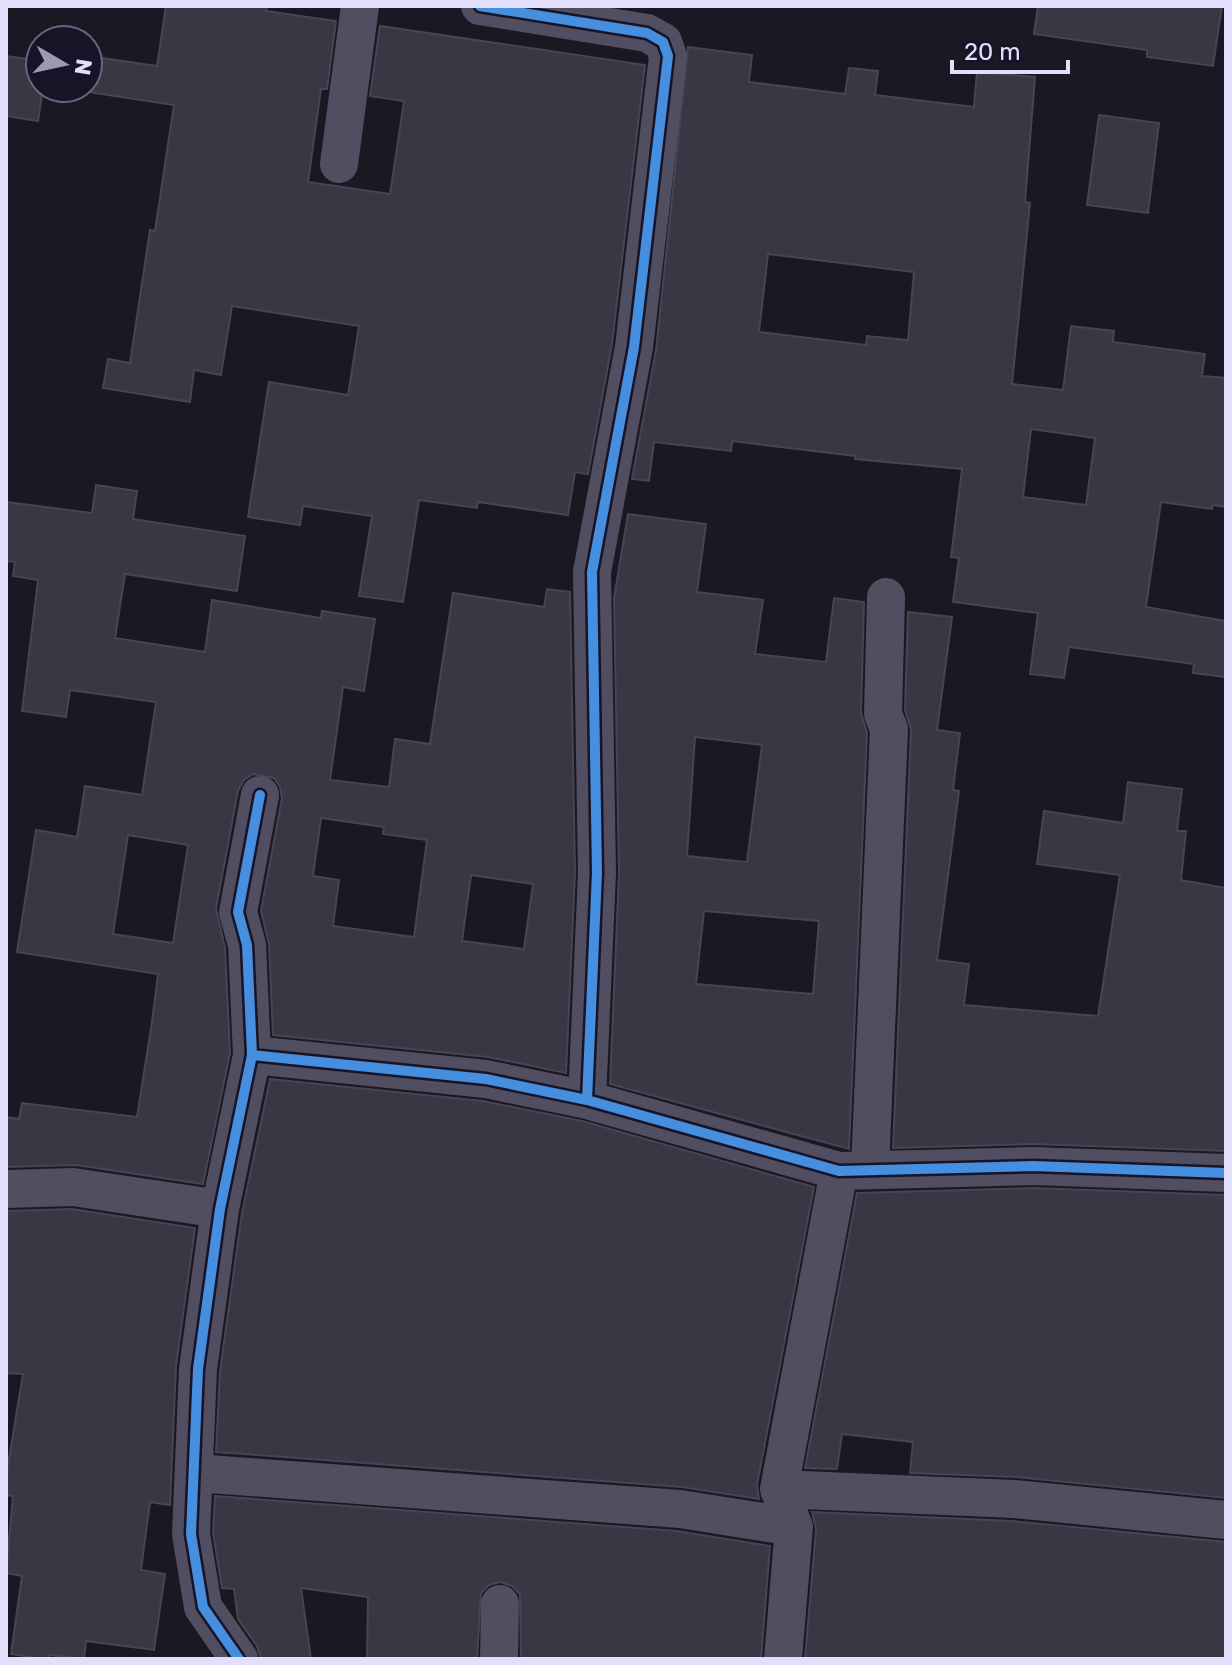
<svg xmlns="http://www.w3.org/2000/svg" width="1232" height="1665" viewBox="0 0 1232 1665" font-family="Rubik,sans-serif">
<rect width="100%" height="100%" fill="#1b1823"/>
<path fill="#3a3744" stroke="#484454" stroke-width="2" fill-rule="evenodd" d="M166 6H267L266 11 336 21 327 89H321L308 182 390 194 404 101 370 96 380 26 645 65 612 344 588 474 575 472 568 515 478 502 477 508 419 500 403 602 359 596 372 516 303 506 300 525 248 517 269 382 348 395 359 326 232 306 221 375 194 370 190 402 103 388 108 359 130 363 150 230 155 231 174 105 88 92V56L157 66Z
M1038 6H1222L1213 66 1147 57V50L1034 34Z
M688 47 752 55 749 82 845 94 849 68 878 71 875 95 974 107 977 72 1035 77 1025 202 1030 203 1012 384 1063 390 1071 326 1114 331 1113 342 1205 354 1202 376 1226 378V507L1213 505 1212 509 1161 502 1146 607 1226 621V677L1193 673 1194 664 1069 647 1064 678 1030 674 1038 613 953 602 959 558 951 557 962 469 855 459V456L732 441 731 451 654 442 649 481 632 479 656 350ZM768 254 914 272 908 340 867 336 866 345 759 332ZM1031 429 1095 438 1086 505 1023 497Z
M6 56 40 61 43 88 38 121 6 116Z
M1099 115 1159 123 1148 213 1087 205Z
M96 485 137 491 133 519 245 536 237 591 125 574 115 638 205 652 212 600 321 618 322 611 375 619 364 691 343 687 330 780 389 787 395 739 430 744 453 593 544 607 547 589 570 592 575 873 566 1073 488 1057 273 1035 269 944 261 911 282 798 280 787 274 778 253 774 244 780 238 791 216 908 225 948 230 1053 203 1184 76 1165 6 1167V1117L19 1119 22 1103 137 1117 152 1022 158 974 17 952 36 830 77 837 85 786 142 795 156 702 70 690 66 717 22 711 38 580 13 576 15 562 6 561V502L92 513ZM321 818 384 827 383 834 427 840 414 937 333 926 339 880 313 876ZM128 835 188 845 173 943 113 934ZM471 875 533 884 524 949 462 941Z
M628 514 706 524 697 592 763 600 755 654 826 662 834 598 864 602 861 713 867 733 849 1149 610 1084 619 873 614 598ZM695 737 762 745 747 862 687 856ZM704 911 819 921 813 994 696 984Z
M908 612 952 617 937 730 960 733 953 790 959 791 937 960 969 964 964 1005 1098 1016 1120 875 1037 864 1044 811 1123 823 1128 782 1182 789 1177 831H1186L1181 880 1226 888V1151L1033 1144 893 1148 911 730 905 710Z
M270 1079 483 1101 582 1121 814 1187 757 1485 759 1499 682 1487 216 1452 220 1371 242 1213Z
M1033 1188 1226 1195V1498L1016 1477 910 1473 913 1442 842 1434 837 1469 805 1468 857 1193Z
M72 1209 195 1228 176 1366 170 1505 150 1502 141 1570 165 1574 154 1650 86 1641 84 1659 50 1655 49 1659H42L11 1654 22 1576 6 1573 13 1496 6 1495V1477L23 1374 6 1373V1211Z
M215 1496 677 1531 770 1546 761 1659H521L520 1594 512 1586 500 1582 489 1585 481 1593 477 1659H367L368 1597 301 1588 311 1659H261L257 1646 238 1619 234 1589 222 1588 213 1533Z
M812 1512 1012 1521 1226 1542V1659H805L816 1529Z"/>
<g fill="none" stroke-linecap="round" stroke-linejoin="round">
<path stroke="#514e62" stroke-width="38" d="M480 6 647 33 663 42 668 56 634 347 592 572 597 873 587 1100
M339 164 360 6
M252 1055 486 1079 587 1100 839 1171 1033 1166 1226 1173
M870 1168 889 729 883 714 886 597
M6 1189 73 1187 220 1209
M196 1473 680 1509 794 1527
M779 1489 1014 1499 1226 1520
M239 1659 203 1607 191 1534 198 1369 220 1209 252 1055 247 945 238 912 260 795
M499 1659 500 1604
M783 1659 794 1527 779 1489 839 1171"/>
<g stroke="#181427" stroke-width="15">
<path id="cycleway" d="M480 6 647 33 663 42 668 56 634 347 592 572 597 873 587 1100
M252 1055 486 1079 587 1100 839 1171 1033 1166 1226 1173
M239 1659 203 1607 191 1534 198 1369 220 1209 252 1055 247 945 238 912 260 795"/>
</g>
<use href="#cycleway" stroke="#468fdf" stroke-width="10"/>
</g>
<rect width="1232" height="1665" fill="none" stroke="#e3defb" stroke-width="16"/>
<g transform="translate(64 64) rotate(99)"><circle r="38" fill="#181427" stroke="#69657c" stroke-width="2"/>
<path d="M0-6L14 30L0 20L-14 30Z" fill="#9d99af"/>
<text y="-12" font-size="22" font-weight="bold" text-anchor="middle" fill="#e3defb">N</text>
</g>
<path d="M952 60v12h116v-12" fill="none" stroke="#e3defb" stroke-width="4"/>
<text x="964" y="60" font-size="24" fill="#e3defb" stroke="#181427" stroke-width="6" paint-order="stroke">20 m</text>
</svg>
